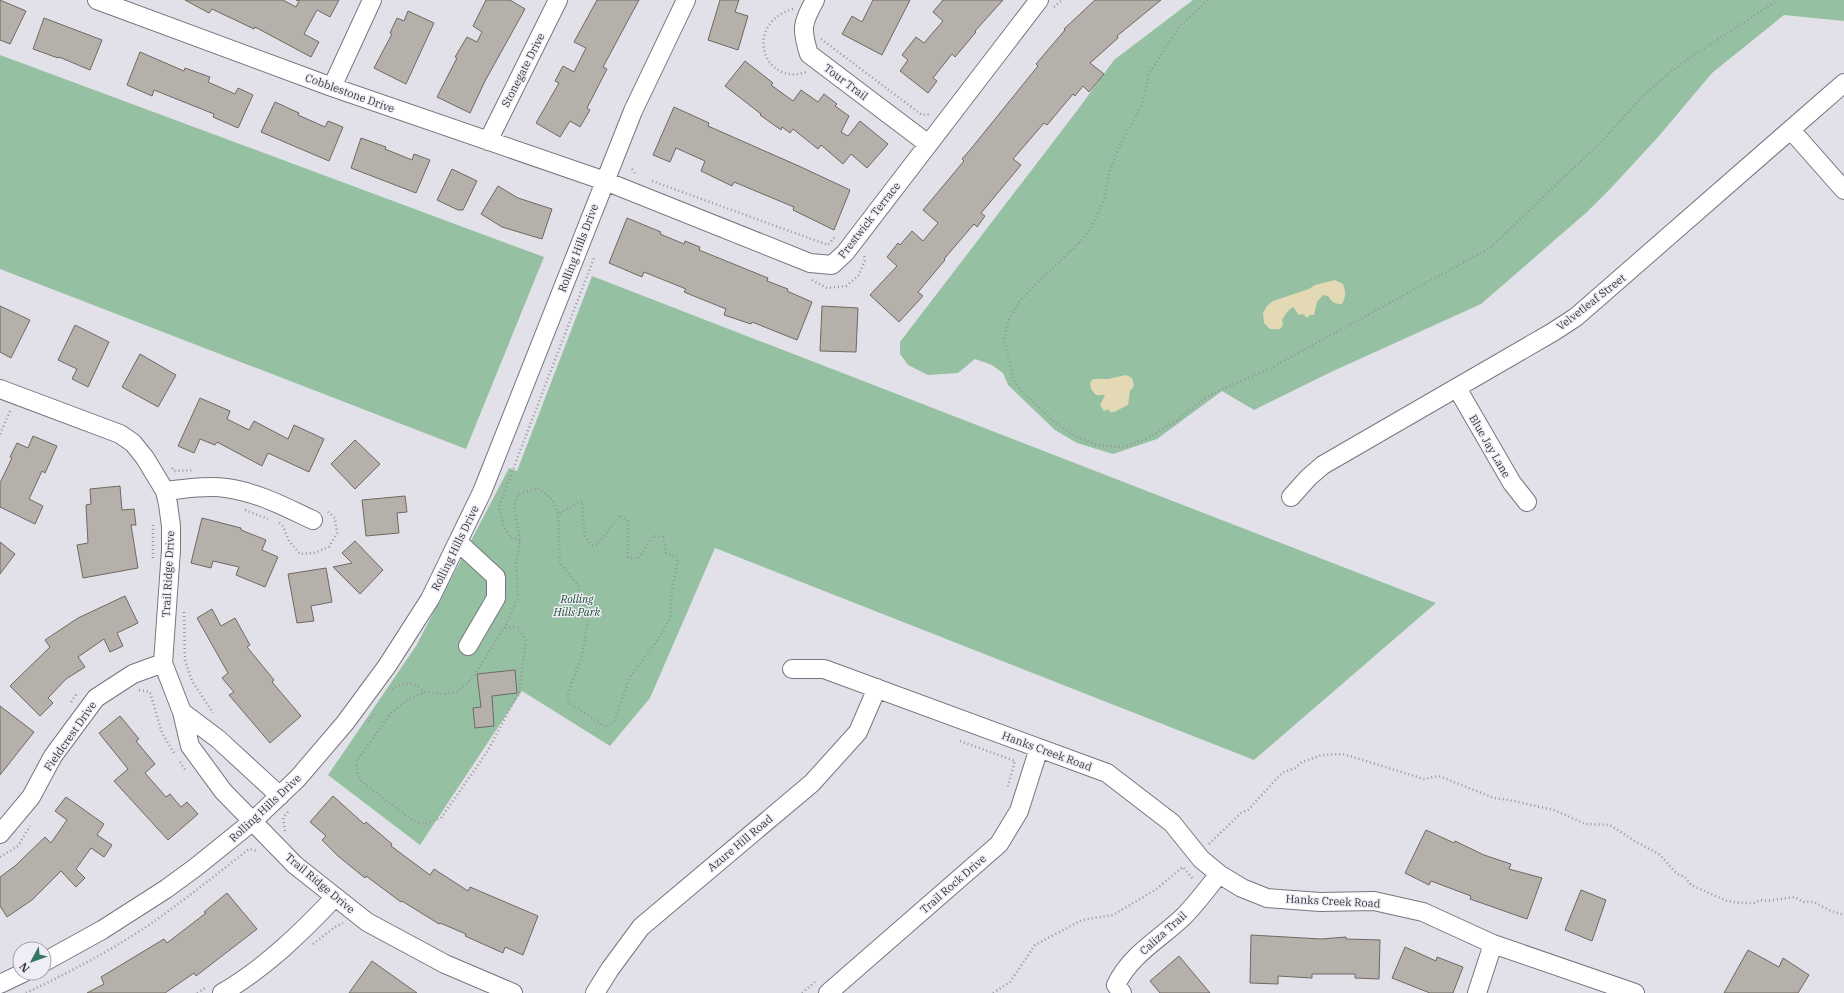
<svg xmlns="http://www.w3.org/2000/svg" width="1844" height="993" viewBox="0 0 1844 993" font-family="'IBM Plex Serif',serif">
<rect width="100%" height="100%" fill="#e2e1e9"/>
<path fill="#95c1a2" d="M1193 0H1844V21L1784 15 1712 73 1659 136 1611 188 1587 212 1481 304 1331 372 1254 410 1222 391 1157 439 1113 454 1077 443 1055 430 1008 385 1003 373 992 365 975 359 958 373 928 375 908 365 900 354V342L1076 112 1114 60Z
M0 55 544 257 466 449 0 269Z
M592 276 1436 603 1254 760 715 548 650 698 610 746 522 691 420 845 328 775 416 646 509 468 517 471Z"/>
<path fill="#e3d9b4" d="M1335 280 1343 284C1346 292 1346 296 1342 304 1334 304 1332 302 1328 296L1323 295 1317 302 1314 315H1310L1307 318 1303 314 1299 315 1293 307C1288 310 1285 315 1282 320L1283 325 1280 329H1270L1264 323 1263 313 1267 306 1273 301 1309 289 1315 285Z
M1126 375 1132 378 1134 386 1130 391 1128 405 1114 412H1110L1108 409 1104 411 1100 405 1105 395H1096L1091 389 1090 383 1093 379H1108Z"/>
<path fill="#b6b0aa" stroke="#6e6963" d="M0 0 26 11 10 44 0 40Z
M185 0H283L296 7 299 1 296 0H339L330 17 317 10 304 34 319 42 311 57 255 27 254 29 212 9 209 13Z
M486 0H510L525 9 485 81 470 113 437 97 457 58 455 57 467 37 477 42 482 32 473 26Z
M597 0H639L603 67 607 69 587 108 590 110 580 127 570 121 560 137 536 123 559 83 555 81 563 66 574 72 586 48 574 42Z
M720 0H739L735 12 748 16 738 50 708 40Z
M873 0H910L882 55 842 34 852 16 862 22Z
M943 0H1003L975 31 976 32 955 57 952 54 933 78 937 81 928 93 900 71 908 60 902 55 916 37 924 43 943 21 933 12Z
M1095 0H1161L1117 36 1118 38 1090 63 1104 74 1089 92 1083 86 1075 96 1073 94 1047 125 1044 123 1013 159 1021 165 981 213 985 216 977 227 974 224 944 259 945 260 918 292 923 296 899 322 870 295 897 266 887 257 898 243 900 245 912 231 923 241 938 223 923 210 964 161 962 159 970 150 1038 66 1036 64 1065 30 1064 29Z
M408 11 434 23 406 84 374 68 392 34 390 33 397 18 404 21Z
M44 18 102 40 90 70 59 57 58 58 33 49Z
M140 52 184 71 185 68 210 77 208 82 235 94 238 88 253 95 238 128 213 117 214 114 154 90 152 96 127 85Z
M745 61 773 83 771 85 793 101 801 90 818 102 824 94 837 104 835 106 849 116 841 132 848 136 860 121 888 144 867 168 851 154 843 164 821 145 818 149 793 129 790 133 782 127 781 130 760 115 761 114 725 86Z
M275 102 299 113 298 115 325 127 328 121 343 127 329 161 261 132Z
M674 107 709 123 708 126 801 167 850 190 834 230 793 210 794 207 734 182 732 186 701 171 705 161 676 148 670 162 653 155Z
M361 138 386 147 385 149 412 160 414 154 430 160 416 193 351 168Z
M452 169 477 181 463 210H458L437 200Z
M498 186 518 198 552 209 542 239 502 227 481 214Z
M627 218 661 232 660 234 684 244 685 241 700 247 699 250 768 278 767 281 788 289 787 291 812 302 797 340 752 322 751 324 724 315 726 309 684 292 686 289 644 272 642 277 609 263Z
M0 306 30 320 11 358 0 352Z
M822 306 858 308 856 352 820 351Z
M75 325 109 342 88 387 72 379 77 369 58 360Z
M140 354 176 375 158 407 122 387Z
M200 398 230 411 227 419 249 430 254 421 288 439 294 425 324 439 309 472 268 453 262 466 217 442 215 445 200 439 194 453 178 446Z
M33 436 57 446 45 473 42 471 29 499 43 506 35 524 0 507V483L12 458 10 457 17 443 28 448Z
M355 440 380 464 355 489 331 464Z
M120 486 122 510 134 509 136 525H131L138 568 83 578 77 545 88 543 86 505 91 504 90 489Z
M405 496 407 512 397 513 399 533 366 536 362 500Z
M202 518 241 528V530L266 540 262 550 278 557 265 587 236 575 239 567 213 561 211 568 191 563Z
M355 541 383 570 360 594 333 567 352 563 342 553Z
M0 542 15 554 0 574Z
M326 568 332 602 311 606 314 621 297 623 288 574Z
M125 596 138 623 117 633 123 646 110 652 104 639 78 657 85 667 66 679 48 698 53 703 40 716 10 686 50 647 45 640 78 618Z
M212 609 221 626 235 618 250 645 247 647 274 680 272 682 301 716 270 743 229 695 234 692 222 678 228 673 197 618Z
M515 670 517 693 492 696 494 726 475 728 473 708 481 707 477 674Z
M0 706 34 732 0 775Z
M120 716 139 739 136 741 155 764 145 773 166 797 170 794 181 807 187 802 198 814 168 840 114 781 128 769 99 733Z
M333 796 364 824 366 822 392 844 391 846 430 875 434 869 468 891 470 887 538 916 523 955 505 947 503 953 465 936 466 934 440 923 439 924 402 901 401 902 366 876 365 878 338 856 322 840 326 836 310 822Z
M66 797 104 824 97 835 112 845 104 857 91 848 76 869 85 878 76 887 61 871 32 900 7 917 0 906V877L15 866 45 837 51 843 67 820 55 811Z
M1426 830 1454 843 1455 841 1484 855 1511 864 1509 869 1542 878 1527 919 1470 899 1471 896 1431 881 1429 885 1405 873Z
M1581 890 1606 900 1592 941 1565 930Z
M227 893 257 929 196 976 194 973 165 993H87L104 984 101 977 164 939 167 943 206 913 204 912Z
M1251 935 1321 939 1346 937V939L1380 940 1379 979 1355 978V974H1312V978L1278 976V984L1250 983Z
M1405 947 1436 961 1437 957 1463 967 1453 993H1430L1392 978Z
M1748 950 1779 967 1783 958 1809 975 1798 993H1724Z
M1179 956 1210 993H1160L1150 981Z
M372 961 417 993H349Z"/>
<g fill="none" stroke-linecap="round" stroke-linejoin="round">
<g stroke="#77767e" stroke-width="20">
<path id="minor" d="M97 0 332 87 605 181 810 263 832 265 845 253 1039 0
M815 0C802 23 801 29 809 54L928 144
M332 87 372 0
M1791 130 1844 190
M488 141 558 0
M1457 388 1512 483 1527 502
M0 389 120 434 133 443 145 458 165 491 168 504 171 526V550L163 663 182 712 190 746 223 791 295 865 367 922 445 964 513 993
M165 491C185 489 206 485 226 488 257 492 285 507 313 520
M1291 497 1309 477 1323 465 1553 332 1576 317 1844 83
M458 542 496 577V598L468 646
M792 669H824L1107 773 1172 823 1201 859 1219 874 1242 888 1267 898 1320 902 1374 901 1423 912 1493 944 1635 993
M182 712 218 739 280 796
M0 834 31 797 53 756 96 698 133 674 163 663
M44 962 102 930 166 889 196 867 253 821 298 778 345 723 387 666 430 599 482 492 633 111 686 0
M0 984 23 973
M222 993C265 968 301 933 335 897
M595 993 610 969 641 927 812 783 858 732 877 688
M828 993 999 844 1019 811 1039 748
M1122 993 1116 985C1130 955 1160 939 1183 917 1196 904 1207 889 1219 874
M1477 993 1493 944"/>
</g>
<path stroke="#96959b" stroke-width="2.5" stroke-dasharray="1 3" stroke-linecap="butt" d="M1208 0 1179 27 1149 74 1142 105 1118 149 1109 173 1104 200 1091 227 1083 239 1033 287 1020 301 1009 319 1004 340 1014 379 1023 393 1056 423 1077 437 1097 445 1124 447 1148 438 1176 421 1204 399 1216 392 1269 369 1490 248 1602 141 1644 95 1666 76 1689 58 1778 0
M1054 7 1062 0
M793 9C742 24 764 87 806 72
M821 39 922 115 931 114
M632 169 636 175
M652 181 828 245 835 237
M812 280 827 288 846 286 859 275 865 260 864 255
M0 434 11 409
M172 468 174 471 194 470
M245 510 268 519
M279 523 283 526 289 541 300 554 314 553 329 547 337 533 335 518 328 512
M520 540 511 538 503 525 499 506 594 258
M153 558V523
M184 612 185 660 192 681 213 713
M505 627H518L526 641 519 692 487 752 441 818 424 824 413 821 361 781 358 773 356 762 392 712 409 699 426 692 445 694 458 691 468 682 474 675 505 627 518 598 516 563 520 540 514 510 518 494 538 488 552 499 558 514 560 563 578 585 588 621 582 656 567 696 569 703 606 727 614 722 630 677 655 644 670 618 672 589 678 558 666 553 663 537 653 536 638 559 628 557V521L620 515 598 544 591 545 585 536 582 501 558 514
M392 689C403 681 416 681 424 693
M139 690 150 692 162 733 174 753
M71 702 77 693
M368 721 375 713
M960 741 1015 761 1007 789
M180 762 186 771
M285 831 283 818 288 812
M1209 844 1241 813 1248 810 1282 773 1295 768 1302 762 1322 755 1343 754 1424 779 1439 776 1494 798 1509 800 1554 810 1585 824 1610 825 1633 840 1660 855 1677 874 1685 877 1691 885 1727 901 1741 903H1754L1761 900 1767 901 1795 897 1803 902H1814L1831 911 1844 915
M0 857 18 846 30 826
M313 944 335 927 343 923
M26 993C68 973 110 951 149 925 183 901 216 875 249 849L258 851
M197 993 207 987
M802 993 815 982
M993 993 1010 982 1035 945 1082 920 1113 915 1155 890 1183 867 1193 879"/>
<use href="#minor" stroke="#fff" stroke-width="18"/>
</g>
<g text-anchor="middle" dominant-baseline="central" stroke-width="3" stroke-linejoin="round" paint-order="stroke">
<g font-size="11" fill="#38383b" stroke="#efeef7">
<text transform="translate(523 70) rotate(-63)">Stonegate Drive</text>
<text transform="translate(846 82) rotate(37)">Tour Trail</text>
<text transform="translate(350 93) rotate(20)">Cobblestone Drive</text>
<text transform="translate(869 220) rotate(-52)">Prestwick Terrace</text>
<text transform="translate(578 248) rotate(-69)">Rolling Hills Drive</text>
<text transform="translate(1591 302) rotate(-38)">Velvetleaf Street</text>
<text transform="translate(1490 446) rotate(60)">Blue Jay Lane</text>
<text transform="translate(455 548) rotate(-64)">Rolling Hills Drive</text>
<text transform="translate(168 574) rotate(-87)">Trail Ridge Drive</text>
<text transform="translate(70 736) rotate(-55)">Fieldcrest Drive</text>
<text transform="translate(1047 751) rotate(20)">Hanks Creek Road</text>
<text transform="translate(265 808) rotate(-43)">Rolling Hills Drive</text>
<text transform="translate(740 843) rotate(-40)">Azure Hill Road</text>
<text transform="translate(320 883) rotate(40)">Trail Ridge Drive</text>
<text transform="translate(953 884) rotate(-41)">Trail Rock Drive</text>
<text transform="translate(1333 901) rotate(3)">Hanks Creek Road</text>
<text transform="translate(1163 933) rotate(-42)">Caliza Trail</text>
</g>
<g font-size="11" font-style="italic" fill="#1d4e30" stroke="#efeef7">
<text x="577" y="599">Rolling<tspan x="577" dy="13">Hills Park</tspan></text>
</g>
</g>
<g transform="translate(32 961) rotate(229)"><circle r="19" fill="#efeef7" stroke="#a6a5ac"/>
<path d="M0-3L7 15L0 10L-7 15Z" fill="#377664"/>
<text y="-6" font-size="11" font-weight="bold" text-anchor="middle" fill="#38383b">N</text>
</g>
</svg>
